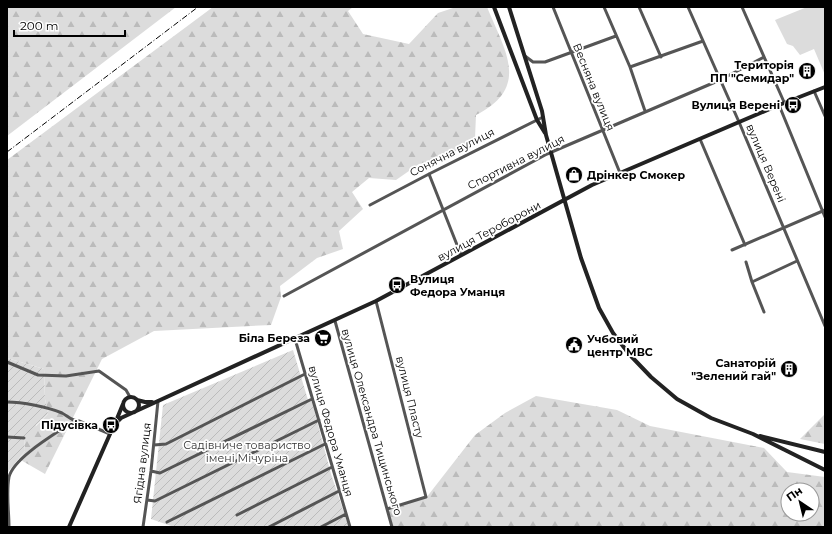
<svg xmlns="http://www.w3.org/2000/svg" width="832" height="534" viewBox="0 0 832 534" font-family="Montserrat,sans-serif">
<defs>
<pattern id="forest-firs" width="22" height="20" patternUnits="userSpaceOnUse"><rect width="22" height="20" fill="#dcdcdc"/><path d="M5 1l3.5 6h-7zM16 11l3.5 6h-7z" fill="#bbb"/></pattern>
<pattern id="garden-furrows" width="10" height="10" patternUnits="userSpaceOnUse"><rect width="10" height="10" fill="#dcdcdc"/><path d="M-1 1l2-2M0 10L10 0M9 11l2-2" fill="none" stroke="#bbb"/></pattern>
</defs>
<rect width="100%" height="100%" fill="#fff"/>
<path fill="url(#forest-firs)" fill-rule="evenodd" d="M7 7H176L7 136Z
M213 7H353L348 11 363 34 409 44 438 13 456 7H487C505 51 531 87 476 115L475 138 447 157 419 164 396 180 369 178 352 192 363 209 339 231 343 249 317 258 280 286 281 297 271 325 154 331 102 359 45 474 19 459 25 451 24 438 48 414 45 399 44 369 7 358V160Z
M536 396 617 410 650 426 764 448 787 472 825 477V527H393L388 509 426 498 475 435 505 413ZM788 490H812V514H788Z
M825 414V444L800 439Z"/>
<path fill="#dcdcdc" d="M807 7H825V75L814 49 800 55 793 46 787 44 775 20Z"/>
<path fill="url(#garden-furrows)" d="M293 350 308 400 312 402 331 474 349 527H174L151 519 163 405Z
M7 358 44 369 45 399 48 414 36 425 35 432 24 438 25 451 7 473Z"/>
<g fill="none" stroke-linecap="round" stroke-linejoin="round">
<path stroke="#555" stroke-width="3" d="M553 7 620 173
M604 7 630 67 645 111
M639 7 661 57
M688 7 739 122 825 326
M742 7 784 102
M525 56 533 62H545L616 36
M630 67 703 41
M814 91 825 116
M779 105 825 217
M700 139 745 245
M429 174 461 255
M370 205 429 174 543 117
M732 250 825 210
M746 262 752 282
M284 296 547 154 720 80 764 57
M376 301 426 497 387 509
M764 312 752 282 797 261
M335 321 392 527
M295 339 350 527
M7 362 38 375 66 376 99 371 126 390 130 397
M7 402C22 402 48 407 62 413 68 416 71 421 79 421L110 434
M7 437 24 438
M154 445 166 444 305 374
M151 471 160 473 312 399
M147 500 155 501 319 420
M237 515 332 467
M167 522 325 444
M9 527C9 511 6 493 9 477 14 457 57 433 74 421
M143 527 151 471 158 401
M269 527 339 491
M321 527 346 514"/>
<path stroke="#222" stroke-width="4" d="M494 7 537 120 545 133
M509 7 542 111 546 135 581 258 599 308 613 333 629 354 651 377 677 399 711 418 753 434 825 470
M123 405a8 8 0 1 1 16 0a8 8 0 1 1-16 0Z
M137 400 145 402H152
M116 421 123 404
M760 436 825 452
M69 527 110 434 113 426 121 418 376 301 592 185 779 105 825 87"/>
<path stroke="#000" stroke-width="1" stroke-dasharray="6 2 1 2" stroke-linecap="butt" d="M7 152 198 7"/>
</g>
<defs>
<g id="building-disc" transform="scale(0.9)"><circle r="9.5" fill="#000" stroke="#fff"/><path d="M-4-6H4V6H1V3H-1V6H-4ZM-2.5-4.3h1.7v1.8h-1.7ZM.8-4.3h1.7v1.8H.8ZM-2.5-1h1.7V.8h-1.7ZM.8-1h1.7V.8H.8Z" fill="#fff"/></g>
<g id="bus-disc" transform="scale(0.9)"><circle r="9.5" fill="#000" stroke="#fff"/><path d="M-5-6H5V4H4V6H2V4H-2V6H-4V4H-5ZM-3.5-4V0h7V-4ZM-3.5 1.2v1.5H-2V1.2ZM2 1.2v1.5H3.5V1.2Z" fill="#fff"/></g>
<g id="shop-disc" transform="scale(0.9)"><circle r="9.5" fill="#000" stroke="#fff"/><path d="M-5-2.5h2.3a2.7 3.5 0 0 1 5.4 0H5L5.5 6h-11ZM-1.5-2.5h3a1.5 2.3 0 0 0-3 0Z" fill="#fff"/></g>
<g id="supermarket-disc" transform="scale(0.9)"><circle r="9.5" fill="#000" stroke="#fff"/><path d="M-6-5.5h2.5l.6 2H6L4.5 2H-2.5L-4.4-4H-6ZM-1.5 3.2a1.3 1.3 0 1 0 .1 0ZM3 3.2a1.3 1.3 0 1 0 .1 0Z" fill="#fff"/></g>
<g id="civic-disc" transform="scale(0.9)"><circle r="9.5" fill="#000" stroke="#fff"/><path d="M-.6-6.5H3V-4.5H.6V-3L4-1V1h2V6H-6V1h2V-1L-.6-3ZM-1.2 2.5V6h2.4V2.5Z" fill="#fff"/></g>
</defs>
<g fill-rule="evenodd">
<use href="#building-disc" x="807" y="71"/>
<use href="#bus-disc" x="793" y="105"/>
<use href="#shop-disc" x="574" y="175"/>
<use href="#bus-disc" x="397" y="285"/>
<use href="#supermarket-disc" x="323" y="338"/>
<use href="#civic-disc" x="574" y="345"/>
<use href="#building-disc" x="789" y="369"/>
<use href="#bus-disc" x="111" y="425"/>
</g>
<g text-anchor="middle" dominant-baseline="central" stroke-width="3.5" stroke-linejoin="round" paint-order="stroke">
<g font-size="11" font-weight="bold" fill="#000" stroke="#fff" text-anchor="end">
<text x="794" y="65">Територія<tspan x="794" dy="13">ПП "Семидар"</tspan></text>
<text x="780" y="105">Вулиця Верені</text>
<text x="587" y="175" text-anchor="start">Дрінкер Смокер</text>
<text x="410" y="279" text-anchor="start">Вулиця<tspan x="410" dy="13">Федора Уманця</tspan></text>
<text x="310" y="338">Біла Береза</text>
<text x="587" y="339" text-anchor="start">Учбовий<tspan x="587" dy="13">центр МВС</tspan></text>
<text x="776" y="363">Санаторій<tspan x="776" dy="13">"Зелений гай"</tspan></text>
<text x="98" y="425">Підусівка</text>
</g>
<g font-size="11" fill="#000" stroke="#fff">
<text transform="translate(594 87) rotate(68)">Весняна вулиця</text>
<text transform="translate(452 152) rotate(-27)">Сонячна вулиця</text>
<text transform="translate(516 162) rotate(-27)">Спортивна вулиця</text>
<text transform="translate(766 163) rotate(67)">вулиця Верені</text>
<text transform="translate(489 231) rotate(-28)">вулиця Тероборони</text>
<text transform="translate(410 397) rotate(76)">вулиця Пласту</text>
<text transform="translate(372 422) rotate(74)">вулиця Олександра Тищинського</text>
<text transform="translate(331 431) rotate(74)">вулиця Федора Уманця</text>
<text transform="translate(142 463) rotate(-83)">Ягідна вулиця</text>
</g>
<g font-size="11" fill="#333" stroke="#fff">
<text x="247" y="445">Садівниче товариство<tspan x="247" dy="13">імені Мічуріна</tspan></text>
</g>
</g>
<rect width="832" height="534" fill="none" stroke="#000000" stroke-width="16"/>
<g transform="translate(800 502) rotate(325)"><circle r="19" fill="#ffffff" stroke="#999999"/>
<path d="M0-3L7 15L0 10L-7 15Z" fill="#000000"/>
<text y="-6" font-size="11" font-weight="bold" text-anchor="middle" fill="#000000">Пн</text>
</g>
<path d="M14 30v6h111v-6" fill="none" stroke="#000000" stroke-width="2"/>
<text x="20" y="30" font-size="12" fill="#000000" stroke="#ffffff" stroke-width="3" paint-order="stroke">200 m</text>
</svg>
